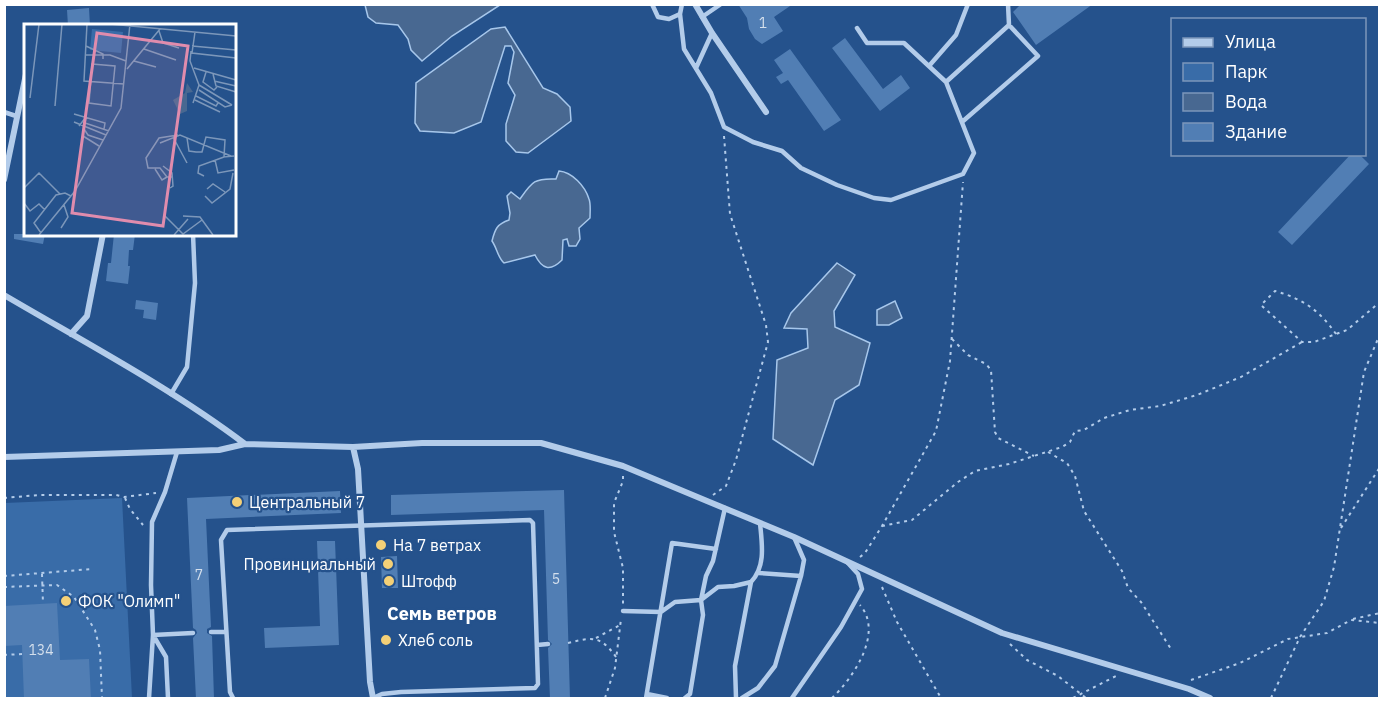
<svg xmlns="http://www.w3.org/2000/svg" width="1384" height="703" viewBox="0 0 1384 703" font-family="'IBM Plex Sans',sans-serif">
<rect width="100%" height="100%" fill="#25528c"/>
<path fill="#396ca8" d="M122 498 132 698H5V503Z"/>
<path fill="#486891" stroke="#a7c7eb" stroke-width="1.5" d="M365 5V4L500 5 452 36 422 61 411 50 408 39 398 25 376 23 368 17Z
M505 27 543 88 557 94 570 107 571 121 528 153 516 152 506 141V124L515 95 508 83 514 52 511 46H505L481 122 454 133 420 131 415 123 416 83 491 29Z
M559 171C572 172 585 186 589 199 591 204 590 212 590 218L579 228 580 239 576 246H569L567 239 563 240 562 260C550 272 542 269 535 255L504 263C498 258 497 248 492 241 495 229 497 224 509 220L510 213 507 196 511 192 520 199C532 182 534 178 556 179Z
M837 263 855 275 834 311 835 327 870 343 859 385 835 400 813 465 773 439 777 360 808 348 807 329 784 328 791 313Z
M895 301 902 318 889 325H877V310Z"/>
<path fill="#517eb4" d="M738 4H793L774 17 783 31 762 44 755 39 749 29 747 18Z
M1021 4H1093L1036 45 1013 12Z
M89 8 90 26H68L67 10Z
M845 38 883 89 901 75 910 88 880 111 832 48Z
M790 49 841 120 824 131 788 80 781 84 776 77 783 73 774 60Z
M1351 154H1359L1369 164 1292 245 1278 232Z
M14 234H45L43 244 14 239Z
M114 234H135L133 250H129L128 266H130L128 284 106 281 108 263H111Z
M136 300 158 303 156 320 143 318 144 310 135 309Z
M564 490 570 699H550L548 648 552 644 548 640 544 510 391 515V495Z
M340 491 341 513 206 519 211 627 207 629V633L212 636 214 699H196L193 638 197 633 196 630 193 628 187 498Z
M317 541H335L339 645 265 648 264 628 320 626Z
M397 556 398 588H382L381 557Z
M57 603 60 660 89 659 91 699H24L22 645 4 646V606Z"/>
<g fill="none" stroke-linecap="round" stroke-linejoin="round">
<path stroke="#b3ccea" stroke-width="2" stroke-dasharray="3 4.5" stroke-linecap="butt" d="M1336 334C1319 310 1303 299 1275 291L1261 305 1302 342H1314L1347 330 1380 302
M952 339 968 355 986 364 991 370 995 432 998 438 1034 456
M1048 452 1067 463 1075 476 1084 511 1122 571 1128 588 1141 602 1171 649
M623 476V481L614 503V532L623 568V605
M713 495 726 486 736 460 768 342 766 325 730 214 724 136
M4 498 39 495H116L124 497 156 493
M125 498 130 509 143 525
M882 526 912 520 958 482 975 471 1009 464 1062 447 1070 442 1075 431 1084 430 1104 418 1130 410 1160 406 1197 395 1241 377 1302 342
M1341 528 1380 467
M860 557 865 553 882 526 936 431 950 361 963 182
M42 574 43 604
M4 576 92 569
M4 587 57 585 74 597 95 630 100 650 102 698
M882 587 897 622 941 698
M1353 619 1380 613
M596 638 620 625
M568 643C593 637 600 635 616 657
M1010 644 1027 660 1058 676 1086 698
M4 655 22 654
M1191 680 1240 663 1288 639 1327 633 1351 620 1380 623
M605 698 615 668 621 619
M832 698C853 678 884 633 860 605
M1073 698 1116 676
M1271 698 1300 637 1324 601 1334 567 1364 372 1380 334"/>
<path stroke="#b3ccea" stroke-width="4.5" d="M652 4 658 17 669 19 680 14
M682 4 680 14 684 49 711 93 724 127 753 142 782 151 801 168 837 185 874 198 891 200 963 174 974 153 946 82 1009 25 1008 4
M702 17 721 4
M857 28 867 43H904L946 82
M929 66 956 35 968 4
M696 68 712 33
M4 112 16 116
M962 122 1038 56 1009 25
M171 394 187 367 195 283 193 234
M759 573 801 576
M623 611 661 612 675 602 701 600 718 587 734 586 751 582
M211 632H226
M537 645 548 644
M648 696 647 694 667 698
M149 698 153 635 193 633
M168 698 166 657 153 635 151 585 152 522 165 492 177 452
M233 698 230 692 221 540 227 530 530 520 533 523 538 684 535 688 401 692 382 694 373 698
M646 698 672 543 716 549
M685 698 690 694 703 615 701 600 706 576 713 561 725 508
M736 698 735 666 751 582C766 566 762 544 760 523
M742 698 758 688 775 666 801 576 804 560 794 537
M792 698 841 627 862 589 858 574 847 562"/>
<path stroke="#b3ccea" stroke-width="6" d="M695 4 712 33 766 112
M4 180 26 74
M4 295C84 342 171 388 245 444
M71 334 87 316 103 234
M353 447 358 469 370 682 373 698
M4 457 219 450 245 444 353 447 422 443H541L623 466 707 501 794 537 1002 633 1189 689 1210 698"/>
</g>
<g fill="#f4d077" stroke="#25528c" stroke-width="2">
<circle cx="237" cy="502" r="6"/>
<circle cx="381" cy="545" r="6"/>
<circle cx="388" cy="564" r="6"/>
<circle cx="389" cy="581" r="6"/>
<circle cx="66" cy="601" r="6"/>
<circle cx="386" cy="640" r="6"/>
</g>
<g text-anchor="middle" dominant-baseline="central" stroke-width="4.5" stroke-linejoin="round" paint-order="stroke">
<g font-size="14" fill="#d4dfec">
<text x="763" y="23">1</text>
<text x="199" y="575">7</text>
<text x="556" y="579">5</text>
<text x="41" y="650">134</text>
</g>
<g font-size="16" fill="#fff" stroke="#25528c" text-anchor="start">
<text x="249" y="502">Центральный 7</text>
<text x="393" y="545">На 7 ветрах</text>
<text x="376" y="564" text-anchor="end">Провинциальный</text>
<text x="401" y="581">Штофф</text>
<text x="78" y="601">ФОК "Олимп"</text>
<text x="398" y="640">Хлеб соль</text>
</g>
<g font-size="18" font-weight="bold" fill="#fff" stroke="#25528c">
<text x="442" y="613">Семь ветров</text>
</g>
</g>
<g transform="translate(24 24)">
<rect width="212" height="212" fill="#25528c"/>
<path d="M68 5 99 8 97 29 66 26Z" fill="#396ca8"/>
<path d="M163 59 169 68 163 69V87L156 90 149 76 161 69Z" fill="#486891"/>
<path fill="none" stroke="#7c97ba" stroke-width="1.5" d="M63 0 60 57 100 60M86 0 212 12M135 7 139 19 155 24M171 8 168 29 212 34M62 22 79 30V35M168 22 212 26M120 25 152 36M167 27 166 37 175 61 169 79M61 31H86L102 37M110 37 132 43M68 40 91 42 87 82 65 79ZM170 44 212 56M103 45 136 5M182 48 179 58 190 66 193 63M189 50 192 62 212 68M190 57 212 62M175 61 208 81M175 66 201 83 208 81M172 72 192 82 194 79M6 74 15 0M171 76 196 88M31 82 38 0M50 90 81 99 80 105M50 98 82 111M55 102 62 93 61 99 85 107M60 105 64 111 79 116M59 112 75 122M149 113 163 139M163 114 165 127 172 128H178L182 113 201 116 200 133 210 132M136 119 156 111 207 132M191 136 194 149 210 146M139 142 148 149 149 162 146 164M131 145 138 156 143 153M180 152 174 149 175 142 200 133M149 153H143L136 144H124L122 134 135 114 154 111M0 164 15 149 36 170M183 165 189 160 201 168M181 172 188 179 206 165 209 149M0 179 6 187 15 180 21 186M141 192 159 210 178 196M159 192 176 193 189 211M37 204 44 193 40 181M17 209 10 199 32 171 41 169 47 172M15 211 51 167 97 84 106 0M150 211 164 195"/>
<path fill="#e08cad" fill-opacity="0.15" stroke="#e08cad" stroke-width="3" d="M73 9 164 22 139 202 48 189Z"/>
<rect width="212" height="212" fill="none" stroke="#fff" stroke-width="3"/>
</g>
<rect width="1384" height="703" fill="none" stroke="#ffffff" stroke-width="12"/>
<rect x="1171" y="18" width="195" height="138" fill="#25528c" stroke="#7c97ba" stroke-width="1.5"/>
<rect x="1183" y="38" width="30" height="9" fill="#b3ccea" stroke="#7c97ba" stroke-width="1.5"/>
<text x="1225" y="48" font-size="18" fill="#ffffff">Улица</text>
<rect x="1183" y="63" width="30" height="18" fill="#396ca8" stroke="#7c97ba" stroke-width="1.5"/>
<text x="1225" y="78" font-size="18" fill="#ffffff">Парк</text>
<rect x="1183" y="93" width="30" height="18" fill="#486891" stroke="#7c97ba" stroke-width="1.5"/>
<text x="1225" y="108" font-size="18" fill="#ffffff">Вода</text>
<rect x="1183" y="123" width="30" height="18" fill="#517eb4" stroke="#7c97ba" stroke-width="1.5"/>
<text x="1225" y="138" font-size="18" fill="#ffffff">Здание</text>
</svg>
